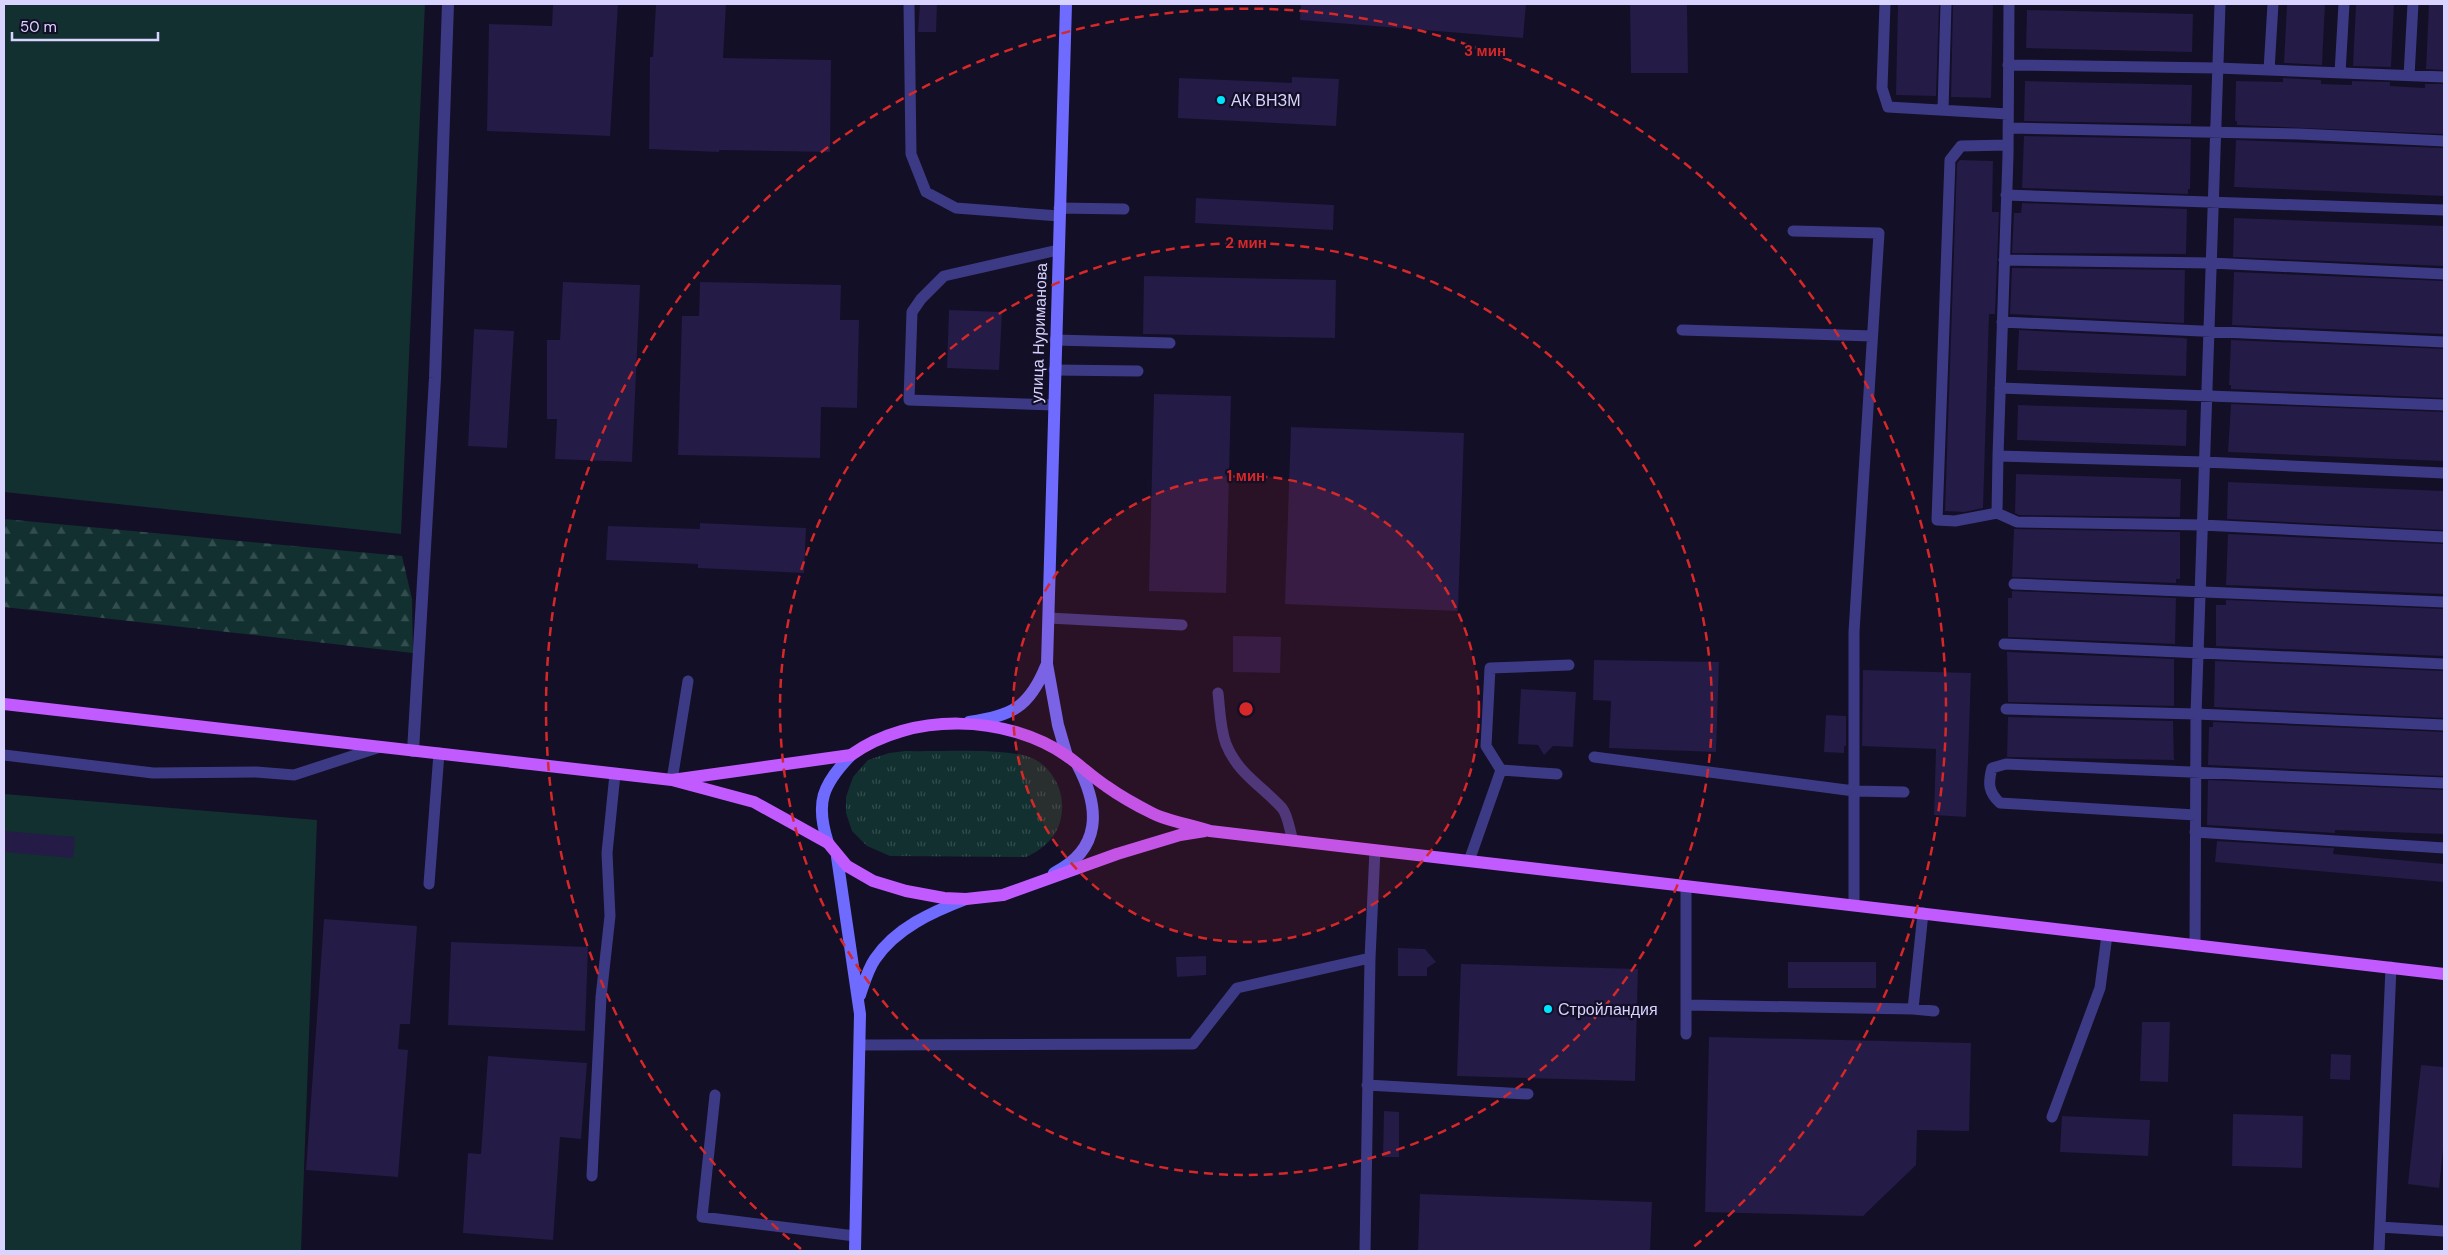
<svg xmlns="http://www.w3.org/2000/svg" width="2448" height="1255" viewBox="0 0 2448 1255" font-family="'DM Sans',sans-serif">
<defs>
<pattern id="grass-tufts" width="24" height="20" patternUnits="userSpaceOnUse" patternTransform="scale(1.25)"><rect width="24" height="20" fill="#12302f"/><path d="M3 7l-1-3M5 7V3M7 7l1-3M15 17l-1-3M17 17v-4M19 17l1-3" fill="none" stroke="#344d4e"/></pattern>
<pattern id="forest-firs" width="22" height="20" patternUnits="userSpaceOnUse" patternTransform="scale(1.25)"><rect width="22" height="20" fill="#12302f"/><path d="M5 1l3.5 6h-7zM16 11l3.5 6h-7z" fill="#344d4e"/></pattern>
</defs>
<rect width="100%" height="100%" fill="#130f26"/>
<path fill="url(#grass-tufts)" d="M905 751C936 752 1005 747 1032 758 1052 767 1064 790 1062 811 1060 834 1046 848 1026 857L890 856 867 846 852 831 846 813V797L853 777 868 760 889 753Z"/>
<path fill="url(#forest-firs)" d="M4 519 402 556 412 599 413 653 4 607Z"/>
<path fill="#12302f" d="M4 4H425L401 534 4 492Z
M4 794 317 820 301 1251H4Z"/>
<path fill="#241b47" d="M553 4H618L610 136 487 131 489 24 552 26Z
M656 4H726L723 58 831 60 830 152 719 150V152L649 149 650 57H653Z
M920 4H937L936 32H918Z
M1301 4H1526L1523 38 1300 20Z
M1630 4H1687L1688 73H1631Z
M1898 4H1939L1936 96 1896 95Z
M1953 4H1993L1991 98 1951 97Z
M2287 4H2325L2322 65 2284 63Z
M2356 4H2394L2391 67 2353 66Z
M2429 4H2444V70L2426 69Z
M2027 10 2193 14 2192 52 2026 48Z
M1292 77 1339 79 1336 126 1178 118 1179 78 1292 83Z
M2283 78 2321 80V84L2352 85V81L2390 82V86L2425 88V84H2444V134L2237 125V121H2235L2236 81 2283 82Z
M2025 81 2192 85 2191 124 2024 121Z
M2024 136 2191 139 2190 189H2188V194L2022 188Z
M2236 140 2444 148V196L2234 187Z
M1960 160 1993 161 1992 212H1999L1995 314H1989L1983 508 1964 512 1945 511 1957 163Z
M1196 198 1334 205 1333 230 1195 223Z
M2022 203 2187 209 2186 254 2012 253 2014 213H2021Z
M2234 218 2444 226V266L2233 257Z
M2012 268 2185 270 2184 323 2010 314Z
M2234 272 2444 281V334L2232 325Z
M1144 276 1336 280 1335 338 1143 334Z
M563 282 640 285 632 462 555 459 557 419H547V340H560Z
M700 282 841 285 840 320H859L857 408 821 407 820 458 678 455 682 316H699Z
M949 310 1002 312 999 370 947 368Z
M474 329 514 331 507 448 468 446Z
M2019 330 2184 338 2187 339 2186 376 2017 370Z
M2231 340 2444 349V398L2231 389V385H2229Z
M1154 394 1231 396 1226 593 1149 591Z
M2231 404 2444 412V461L2228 452Z
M2018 405 2187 410 2186 446 2017 440Z
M1291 427 1464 433 1458 611 1285 604Z
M2016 474 2181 479 2180 517 2019 515 2015 513Z
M2228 482 2444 491V530L2227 519Z
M700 523 806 528 804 573 698 568V564L606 560 608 526 700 529Z
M2014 529 2180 532V579H2176V583L2012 577Z
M2228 534 2444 544V594L2226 585Z
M2012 591 2176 598 2175 644 2008 637V598H2012Z
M2226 600 2444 609V656L2216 646V605H2226Z
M1233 636 1281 637 1280 673 1233 672Z
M2007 652 2174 659V706L2008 702Z
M1594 660 1719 662 1716 752 1609 748 1611 701 1593 700Z
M2215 661 2444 671V718L2214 707Z
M1863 670 1971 673 1966 817 1934 815 1936 749 1862 746Z
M1521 689 1576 692 1573 747 1553 746 1544 755 1538 745 1518 744Z
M1826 715 1846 716V746H1844V753L1824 752Z
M2008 717 2173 721 2174 760 2007 757Z
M2213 722 2444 732V776L2208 765 2209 727H2213Z
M2208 780 2444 790V834L2335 830V833L2207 825Z
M4 831 75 837 73 858 4 852Z
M2217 841 2334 848 2333 854 2444 864V882L2215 862Z
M324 919 417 926 410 1024H400L398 1049 408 1050 398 1177 306 1170Z
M451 942 588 947 585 1031 448 1025Z
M1398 948 1425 949 1436 962 1427 968V976H1398Z
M1206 956V975L1177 977 1176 957Z
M1788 962H1876V988H1788Z
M1461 964 1638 969 1635 1081 1457 1076Z
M2142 1022H2170L2168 1082 2140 1081Z
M1709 1037 1971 1043 1969 1131 1917 1130 1916 1165 1863 1216 1705 1212Z
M2331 1054 2351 1055 2350 1080 2330 1079Z
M488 1056 587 1063 581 1139 560 1137 553 1240 463 1233 468 1153 481 1154Z
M2421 1065 2444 1067V1140L2439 1188 2408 1184Z
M1384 1111 1399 1112V1157H1383Z
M2233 1114 2303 1116 2302 1168 2232 1166Z
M2062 1116 2150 1120 2148 1156 2060 1152Z
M1420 1194 1652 1202 1650 1251H1418Z"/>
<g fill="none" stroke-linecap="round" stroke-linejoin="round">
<path stroke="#3d3a85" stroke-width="11" d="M909 4 911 154 926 192 956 208 1059 216
M1885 4 1882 88 1888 107 2008 114
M2009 4 2008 156 1998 456 2204 462 2444 473
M2008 65 2217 68 2444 77
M2269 70 2273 4
M2340 73 2344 4
M2409 76 2413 4
M1943 110 1946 4
M2008 128 2299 134 2444 141
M2006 195 2444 210
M1059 208 1124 209
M1793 231 1879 233 1854 632V905
M2004 260 2211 263 2444 274
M2002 322 2444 342
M1682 330 1872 336
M1055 340 1170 343
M1054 370 1138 371
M2000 388 2444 405
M1054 405 909 400 912 312 921 299 944 276 1058 250
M1998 456 1997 513 2017 522 2202 525 2444 537
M1997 513 1955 521 1937 520 1950 160 1961 146 2008 145
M2014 584 2444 602
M1049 618 1182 625
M2004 644 2444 664
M1218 693C1220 710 1220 728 1226 744 1238 774 1262 786 1282 808 1288 815 1290 832 1293 841
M2006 709 2196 714 2444 725
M4 755 153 773 256 772 294 775 380 747
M1594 757 1854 791 1904 792
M1501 770 1557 774
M672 780 688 681
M2195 815 2000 803C1988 792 1988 783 1992 768L2006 764 2444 783
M2195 832 2444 848
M1469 861 1501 770 1486 746 1490 668 1569 665
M429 884 439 753
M2195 946 2196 714 2220 4
M1687 1005 1913 1009 1934 1011
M1913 1009 1923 913
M1686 1034V886
M861 1045 1193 1044 1237 988 1370 958
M1367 1085 1528 1094
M715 1095 702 1217 855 1236
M2052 1117 2100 988 2107 935
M592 1176 601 997 610 916 607 853 615 774
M2380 1227 2444 1231
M1365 1251 1370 958 1375 850
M2379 1251 2391 967"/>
<path stroke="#3d3a85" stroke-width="12" d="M413 751 435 378 448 4"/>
<path stroke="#6f6bff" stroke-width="12" d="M1066 4 1047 664 1058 725 1067 756
M969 722C1012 715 1029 708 1046 666
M828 843C815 803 822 785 851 755
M837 857 860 1014 855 1251
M1054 873C1102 849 1100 808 1078 766
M860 995C864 983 868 969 875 959 896 928 932 912 966 899"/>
<path stroke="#c25bff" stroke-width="12" d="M4 704 672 780 754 802 828 843 847 866 873 881 906 891 944 898 966 899 1003 895 1117 854 1180 835 1205 831
M672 780 851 755C911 712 1006 714 1067 756 1080 765 1092 777 1106 786 1120 796 1136 805 1152 813 1167 821 1193 825 1210 831L2444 974"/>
</g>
<circle cx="1246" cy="709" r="233" fill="#d62828" fill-opacity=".12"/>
<g fill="none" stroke="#d62828" stroke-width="2.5" stroke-dasharray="9 6">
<circle cx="1246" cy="709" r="233"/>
<circle cx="1246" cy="709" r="466"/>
<path d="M801 1249A700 700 0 1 1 1691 1249"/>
</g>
<g fill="#00e5ff" stroke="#130f26" stroke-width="2">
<circle cx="1221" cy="100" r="5"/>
<circle cx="1548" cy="1009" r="5"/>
</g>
<g text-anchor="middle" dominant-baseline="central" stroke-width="4.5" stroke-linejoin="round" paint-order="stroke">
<g font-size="16" fill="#d9d4ff" stroke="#130f26" text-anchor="start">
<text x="1231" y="100">АК ВНЗМ</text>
<text x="1558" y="1009">Стройландия</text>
</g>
<g font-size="16" fill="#d9d4ff" stroke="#130f26">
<text transform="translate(1039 333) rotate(-88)">улица Нуриманова</text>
</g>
</g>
<circle cx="1246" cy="709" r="8" fill="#d62828" stroke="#130f26" stroke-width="2.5"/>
<g font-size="15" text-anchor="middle" font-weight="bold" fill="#d62828" stroke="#130f26" stroke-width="4.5" stroke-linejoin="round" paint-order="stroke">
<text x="1485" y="56">3 мин</text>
<text x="1246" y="248">2 мин</text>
<text x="1246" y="481">1 мин</text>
</g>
<rect width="2448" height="1255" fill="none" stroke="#d9d4ff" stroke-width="10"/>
<path d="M12 32v8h146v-8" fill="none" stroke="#d9d4ff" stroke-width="2.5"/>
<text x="20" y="32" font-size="15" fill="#d9d4ff" stroke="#130f26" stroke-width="4" paint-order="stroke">50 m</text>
</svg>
